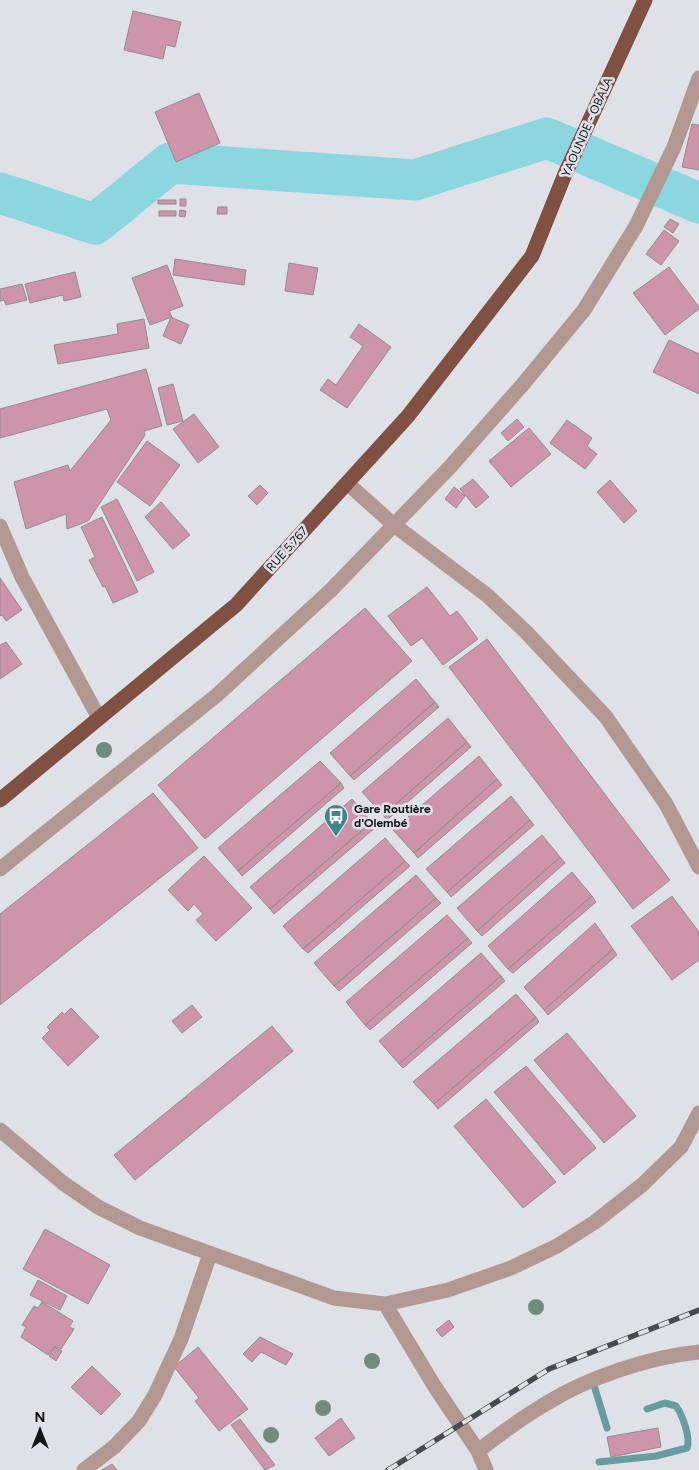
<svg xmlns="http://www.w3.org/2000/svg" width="699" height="1470" viewBox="0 0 699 1470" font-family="Figtree,sans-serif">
<rect width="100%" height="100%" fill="#dfe1e8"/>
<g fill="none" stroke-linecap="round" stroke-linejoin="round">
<path stroke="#689ca3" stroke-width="7" d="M593 1382 607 1428
M599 1462 656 1456 687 1448C691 1438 682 1414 676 1406L665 1403 647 1409"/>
<path stroke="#8cd6df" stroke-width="41" d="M0 193 95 224 170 163 415 180 547 138 699 203"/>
</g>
<path fill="#ce94aa" stroke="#948c8f" d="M133 11 181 22 175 47 166 45 163 59 124 50Z
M199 93 220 143 176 162 155 112Z
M692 124 699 125V170L682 167Z
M180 199H186V206H180Z
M158 200H176V204H158Z
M218 207H227V214H217Z
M180 210 186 211 185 217 179 216Z
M159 211H176V216H159Z
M670 219 679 224 673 233 664 227Z
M664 230 679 241 661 265 646 254Z
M175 259 246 270 244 285 173 275Z
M289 263 318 268 313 295 285 291Z
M167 265 183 306 169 311 172 317 150 325 132 278Z
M669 267 699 307V309L665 335 633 293Z
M75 272 81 297 64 301 63 295 30 303 25 284Z
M22 284 27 300 6 305 4 300 0 301V289Z
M171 317 189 325 181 344 163 336Z
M144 319 149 348 58 364 54 345 118 334 117 324Z
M359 324 391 347 347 408 320 390 328 379 336 385 363 346 350 337Z
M669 340 699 354V394L653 372Z
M146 369 162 426 144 431 145 435 88 521 67 529 66 514 26 529 14 482 68 465 70 471 111 420 107 409 0 438V409Z
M173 384 183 421 167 425 158 388Z
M194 414 219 447 198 463 173 429Z
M517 419 524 427 508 441 501 433Z
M567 420 592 438 587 446 597 454 585 469 550 443Z
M529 428 551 454 511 487 489 461Z
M147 441 180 465 150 506 117 482Z
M473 479 489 497 476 508 460 489Z
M610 480 637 511 624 523 597 492Z
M260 485 268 493 257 505 248 496Z
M454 487 465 496 456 508 445 499Z
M117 499 154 572 137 581 101 507Z
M161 502 190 535 173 549 145 517Z
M102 517 138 592 113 603 105 586 103 587 89 560 95 557 81 527Z
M0 578 22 610 6 621 2 615 0 616Z
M427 587 450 616 457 611 478 639 443 665 422 638 411 646 388 616Z
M365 608 412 661 205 839 158 785Z
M487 639 670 880 633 909 449 667Z
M6 642 22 664 0 679V645Z
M416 679 435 702 350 776 330 753Z
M435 702 439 707 354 780 350 776Z
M448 718 467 742 383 815 362 792Z
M467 742 471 747 387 820 383 815Z
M479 756 497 779 414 853 393 830Z
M320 761 341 783 238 871 218 848Z
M497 779 502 785 418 858 414 853Z
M341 783 344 788 242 876 238 871Z
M153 793 198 848 0 1005V914Z
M511 796 530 820 447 892 426 869Z
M352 799 372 822 270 909 250 887Z
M530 820 534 825 451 897 447 892Z
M372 822 376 827 274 914 270 909Z
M542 835 560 857 477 931 457 908Z
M385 838 405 861 303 949 283 926Z
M204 856 252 908 216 941 196 920 203 914 194 904 188 911 168 890Z
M560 857 565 863 482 936 477 931Z
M405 861 410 866 308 953 303 949Z
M572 872 592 896 508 969 488 946Z
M416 875 436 898 334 986 314 963Z
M592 896 596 902 513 973 508 969Z
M672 896 699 932V960L672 980 631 926Z
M436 898 441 903 339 991 334 986Z
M447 915 468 938 365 1025 346 1002Z
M595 923 613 949 544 1010 524 987Z
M468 938 472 943 370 1030 365 1025Z
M613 949 617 955 548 1015 544 1010Z
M481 953 501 976 399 1064 379 1041Z
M501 976 505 981 403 1068 399 1064Z
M516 994 536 1017 434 1104 413 1082Z
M192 1005 202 1017 182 1033 172 1021Z
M71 1008 99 1037 68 1066 42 1038 50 1030 47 1027 62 1012 64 1015Z
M536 1017 539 1022 438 1109 434 1104Z
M272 1026 293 1051 135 1180 114 1155Z
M567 1033 636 1116 604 1143 534 1060Z
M526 1066 596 1148 564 1175 494 1092Z
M486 1099 556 1182 523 1208 454 1126Z
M45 1229 110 1265 88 1304 23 1269Z
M38 1280 67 1296 60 1310 30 1295Z
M42 1302 73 1321 69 1327 74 1329 61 1349 55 1346 48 1355 21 1337 26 1327 22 1325 34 1306 38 1308Z
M449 1320 454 1327 442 1337 436 1330Z
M260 1337 293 1354 286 1365 261 1352 252 1362 243 1354Z
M55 1347 62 1351 56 1361 49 1356Z
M198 1347 248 1409 219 1431 195 1401 199 1398 174 1367Z
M92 1366 121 1394 101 1415 71 1387Z
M341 1418 355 1438 329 1456 315 1438Z
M240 1419 275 1465 265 1470 231 1425Z
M658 1428 661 1447 611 1457 607 1437Z
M112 1464 117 1470H102Z"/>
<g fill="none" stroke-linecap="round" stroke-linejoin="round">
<path stroke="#b39891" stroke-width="15" d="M347 483 394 525 488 596 526 632 606 717 666 804 699 867
M0 526 22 577 99 718
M0 869 217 695 331 590 450 467 524 383 584 310 636 226 674 147 699 78
M0 1130 63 1183 98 1207 140 1228 334 1298 385 1304 448 1290 511 1268 557 1246 595 1222 642 1185 681 1147 699 1113
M385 1304 435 1387 478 1451 486 1470
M478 1451C500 1434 523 1417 547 1403 589 1377 650 1357 699 1352
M84 1470 114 1447 139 1421 155 1395 181 1339 210 1254"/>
<path stroke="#805042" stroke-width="15" d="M0 800 236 605 408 416 532 256 565 174 645 0"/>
<g stroke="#494a4d" stroke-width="5.5">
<path id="rail" d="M388 1470 549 1369 699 1310"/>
</g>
<use href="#rail" stroke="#dfe1e8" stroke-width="4" stroke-dasharray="11" stroke-linecap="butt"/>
</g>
<g fill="#708d7b">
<circle cx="104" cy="750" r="8"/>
<circle cx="536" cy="1307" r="8"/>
<circle cx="372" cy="1361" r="8"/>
<circle cx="323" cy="1408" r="8"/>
<circle cx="271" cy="1435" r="8"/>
</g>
<defs>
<g id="bus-pin" transform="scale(1.25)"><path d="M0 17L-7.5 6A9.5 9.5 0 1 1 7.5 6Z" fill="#3f8786" stroke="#dfe1e8"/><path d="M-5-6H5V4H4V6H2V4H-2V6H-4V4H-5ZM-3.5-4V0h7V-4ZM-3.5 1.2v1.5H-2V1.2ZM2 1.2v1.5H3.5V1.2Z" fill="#fff"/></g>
</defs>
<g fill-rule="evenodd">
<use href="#bus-pin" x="336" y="816"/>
</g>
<g text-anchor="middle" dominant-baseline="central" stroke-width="5" stroke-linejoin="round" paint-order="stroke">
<g font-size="12" fill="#131416" stroke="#dfe1e8">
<text transform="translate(587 127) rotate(-66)">YAOUNDE - OBALA</text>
<text transform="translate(287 549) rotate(-48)">RUE 5.767</text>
</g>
<g font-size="12" font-weight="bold" fill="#131416" stroke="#dfe1e8" text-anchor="start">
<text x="354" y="809">Gare Routière<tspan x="354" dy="14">d'Olembé</tspan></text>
</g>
</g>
<g transform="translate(40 1430)" stroke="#dfe1e8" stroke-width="4" paint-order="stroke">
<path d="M0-4L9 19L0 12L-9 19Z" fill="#131416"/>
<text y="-8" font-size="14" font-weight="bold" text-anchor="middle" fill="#131416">N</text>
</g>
</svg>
